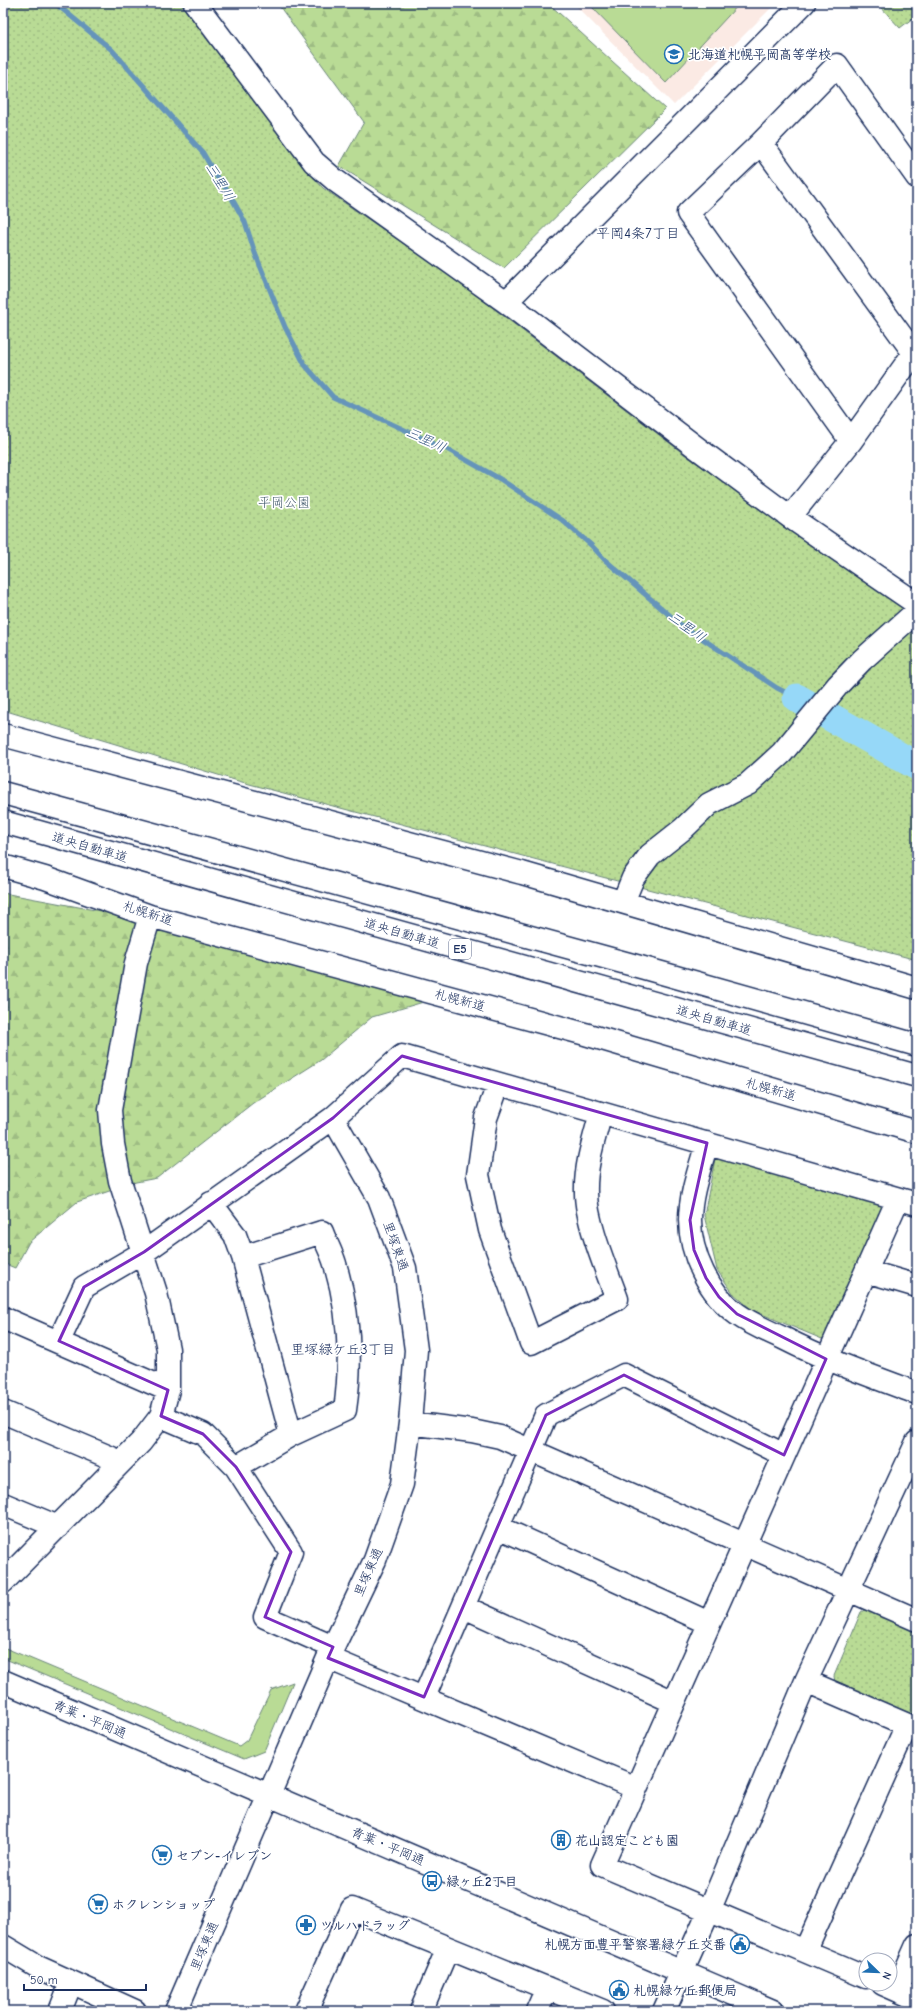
<svg xmlns="http://www.w3.org/2000/svg" width="920" height="2014" viewBox="0 0 920 2014" font-family="'Comic Neue','Klee One',sans-serif">
<defs>
<pattern id="forest-firs" width="22" height="20" patternUnits="userSpaceOnUse"><rect width="22" height="20" fill="#b9db95"/><path d="M5 1l3.5 6h-7zM16 11l3.5 6h-7z" fill="#9ebc83"/></pattern>
<pattern id="park-dots" width="8" height="8" patternUnits="userSpaceOnUse"><rect width="8" height="8" fill="#b9db95"/><path d="M2 2h.1M6 6h.1" fill="none" stroke="#9ebc83" stroke-width="1.8" stroke-linecap="round"/></pattern>
</defs>
<rect width="100%" height="100%" fill="#fff"/>
<filter id="ink" filterUnits="userSpaceOnUse"><feTurbulence type="fractalNoise" baseFrequency=".025" numOctaves="2"/><feDisplacementMap in="SourceGraphic" scale="8" xChannelSelector="R" yChannelSelector="G"/><feConvolveMatrix kernelMatrix="1 2 1 2 8 2 1 2 1" color-interpolation-filters="sRGB"/></filter>
<g filter="url(#ink)">
<path fill="#fbeae4" d="M573 3H776L674 105Z"/>
<path fill="#b9db95" stroke="#6a857a" d="M588 3H740L666 83Z
M3 1647 239 1746 247 1740 271 1690 293 1682 264 1751 244 1759 3 1658Z"/>
<path fill="url(#forest-firs)" stroke="#6a857a" d="M277 3H548L665 109 504 268 339 166 364 122Z
M3 893 111 913 427 1001 372 1017 321 1060 253 1103 157 1178 136 1182 77 1202 29 1242 15 1268 3 1263Z"/>
<path fill="url(#park-dots)" stroke="#6a857a" d="M3 3H180L303 166 323 188 459 282 684 454 917 618V960L238 781 3 710Z
M877 3H917L913 8 917 15 900 28Z
M721 1155 883 1202 884 1208 827 1334 822 1339 752 1310 733 1293 717 1270 704 1215 715 1159Z
M868 1608 917 1630V1718L835 1683 834 1676 861 1612Z"/>
<g fill="none" stroke-linecap="round" stroke-linejoin="round">
<path stroke="#6594ba" stroke-width="5" d="M55 3 112 50 203 153 221 184 226 188 245 222 255 253 285 327 305 365 333 397 431 442C435 448 439 449 445 448L500 479 562 520 591 545 605 560 680 624 777 688 797 698"/>
<path stroke="#96d8f8" stroke-width="29" d="M797 698 917 766"/>
<g stroke="#1b2f5e" stroke-width="25">
<path id="minor" d="M195 3 314 162 336 181 506 302 697 448 790 517 917 604
M761 143 914 353 851 441 790 517
M506 302 804 3
M851 441 688 213 761 143 837 65 917 177
M3 735 522 873 917 988
M3 866 45 878 150 916 585 1034 917 1132
M623 902 633 878 650 855 683 829 709 804 748 784 782 753 838 685 862 660 917 611
M498 1085 486 1118 478 1175 490 1230 531 1343 617 1299C607 1271 586 1222 586 1193 585 1166 594 1139 601 1113
M707 1143C700 1168 690 1194 690 1220 690 1254 709 1294 737 1314 751 1324 767 1331 783 1338 826 1360 871 1376 917 1393
M211 1203 235 1235 243 1257 291 1435 236 1467
M243 1257 322 1232C326 1243 332 1253 335 1264 349 1311 352 1362 345 1410L291 1435
M866 1271 917 1286
M3 1318 168 1390
M59 1341 84 1287 144 1252 333 1118 402 1056 917 1204
M3 1412 121 1462
M161 1416 203 1434 236 1467 291 1552 265 1617 333 1647
M410 1423 472 1431 500 1437 917 1620
M3 1504 58 1527
M498 1527 709 1623
M3 1582 141 1442 161 1416 168 1390V1349L156 1293 120 1181 113 1144 110 1110 136 963 150 916
M464 1607 674 1702
M328 1658 636 1788
M3 1681 773 2011
M806 1681 917 1729
M424 1697 546 1415 624 1375 784 1455
M3 1946 38 1967 135 2011
M805 1951 907 1725
M866 1977 602 1865 898 1199
M883 1984 917 1999
M897 1990 917 1945
M60 2011 71 1983
M176 2011 328 1658 375 1560 402 1484 410 1423 416 1350 405 1268 379 1198 333 1118
M306 2011 352 1909 603 2011
M421 2011 448 1948
M537 2011 547 1988
M664 2011 709 1911 806 1681 917 1442"/>
</g>
<g stroke="#1b2f5e" stroke-width="25">
<path id="highway" d="M3 793 644 968 917 1045
M3 822 917 1076"/>
</g>
<use href="#minor" stroke="#fff" stroke-width="22"/>
<use href="#highway" stroke="#fff" stroke-width="22"/>
</g>
</g>
<path fill="none" stroke="#7b2cbf" stroke-width="3" stroke-linejoin="round" d="M402 1056 707 1143 690 1220 694 1250 706 1278 719 1297 737 1314 826 1359 784 1455 624 1375 546 1415 424 1697 328 1658 333 1647 265 1617 291 1552 236 1467 203 1434 161 1416 168 1390 59 1341 84 1287 144 1252 333 1118Z"/>
<defs>
<g id="school-ring" transform="scale(1)"><circle r="9.5" fill="#fff" stroke="#1f6fb2" stroke-width="1.5"/><path d="M0-5L7-2L0 1L-7-2ZM-4 1L0 2.5L4 1V4Q0 6-4 4Z" fill="#1f6fb2"/></g>
<g id="building-ring" transform="scale(1)"><circle r="9.5" fill="#fff" stroke="#1f6fb2" stroke-width="1.5"/><path d="M-4-6H4V6H1V3H-1V6H-4ZM-2.5-4.3h1.7v1.8h-1.7ZM.8-4.3h1.7v1.8H.8ZM-2.5-1h1.7V.8h-1.7ZM.8-1h1.7V.8H.8Z" fill="#1f6fb2"/></g>
<g id="supermarket-ring" transform="scale(1)"><circle r="9.5" fill="#fff" stroke="#1f6fb2" stroke-width="1.5"/><path d="M-6-5.5h2.5l.6 2H6L4.5 2H-2.5L-4.4-4H-6ZM-1.5 3.2a1.3 1.3 0 1 0 .1 0ZM3 3.2a1.3 1.3 0 1 0 .1 0Z" fill="#1f6fb2"/></g>
<g id="bus-ring" transform="scale(1)"><circle r="9.5" fill="#fff" stroke="#1f6fb2" stroke-width="1.5"/><path d="M-5-6H5V4H4V6H2V4H-2V6H-4V4H-5ZM-3.5-4V0h7V-4ZM-3.5 1.2v1.5H-2V1.2ZM2 1.2v1.5H3.5V1.2Z" fill="#1f6fb2"/></g>
<g id="pharmacy-ring" transform="scale(1)"><circle r="9.5" fill="#fff" stroke="#1f6fb2" stroke-width="1.5"/><path d="M-2-6h4v4h4v4h-4v4h-4v-4h-4v-4h4Z" fill="#1f6fb2"/></g>
<g id="civic-ring" transform="scale(1)"><circle r="9.5" fill="#fff" stroke="#1f6fb2" stroke-width="1.5"/><path d="M-.6-6.5H3V-4.5H.6V-3L4-1V1h2V6H-6V1h2V-1L-.6-3ZM-1.2 2.5V6h2.4V2.5Z" fill="#1f6fb2"/></g>
</defs>
<g fill-rule="evenodd">
<use href="#school-ring" x="674" y="54"/>
<use href="#building-ring" x="561" y="1840"/>
<use href="#supermarket-ring" x="162" y="1855"/>
<use href="#bus-ring" x="432" y="1881"/>
<use href="#supermarket-ring" x="98" y="1904"/>
<use href="#pharmacy-ring" x="306" y="1925"/>
<use href="#civic-ring" x="740" y="1944"/>
<use href="#civic-ring" x="619" y="1990"/>
</g>
<g text-anchor="middle" dominant-baseline="central" stroke-width="3.5" stroke-linejoin="round" paint-order="stroke">
<rect fill="#fff" stroke="#5f6d8e" stroke-width="1" x="449" y="939" width="22" height="20" rx="3"/>
<g font-size="12" font-weight="bold" fill="#1b2f5e">
<text x="460" y="949">E5</text>
</g>
<g font-size="13" font-weight="bold" fill="#1b2f5e" stroke="#fff" text-anchor="start">
<text x="688" y="54">北海道札幌平岡高等学校</text>
<text x="575" y="1840">花山認定こども園</text>
<text x="176" y="1855">セブン-イレブン</text>
<text x="446" y="1881">緑ヶ丘2丁目</text>
<text x="112" y="1904">ホクレンショップ</text>
<text x="320" y="1925">ツルハドラッグ</text>
<text x="726" y="1944" text-anchor="end">札幌方面豊平警察署緑ケ丘交番</text>
<text x="633" y="1990">札幌緑ケ丘郵便局</text>
</g>
<g font-size="13" fill="#425a6c" stroke="#fff">
<text x="284" y="502">平岡公園</text>
</g>
<g font-size="13" fill="#1b2f5e" stroke="#fff">
<text transform="translate(90 847) rotate(16)">道央自動車道</text>
<text transform="translate(148 913) rotate(18)">札幌新道</text>
<text transform="translate(402 933) rotate(16)">道央自動車道</text>
<text transform="translate(460 1000) rotate(15)">札幌新道</text>
<text transform="translate(714 1020) rotate(16)">道央自動車道</text>
<text transform="translate(771 1089) rotate(16)">札幌新道</text>
<text transform="translate(396 1246) rotate(71)">里塚東通</text>
<text transform="translate(368 1572) rotate(-66)">里塚東通</text>
<text transform="translate(90 1719) rotate(23)">青葉・平岡通</text>
<text transform="translate(388 1846) rotate(23)">青葉・平岡通</text>
<text transform="translate(204 1946) rotate(-67)">里塚東通</text>
</g>
<g font-size="14" font-style="italic" fill="#3a5984" stroke="#fff">
<text transform="translate(220 182) rotate(59)">三里川</text>
<text transform="translate(426 440) rotate(25)">三里川</text>
<text transform="translate(687 627) rotate(36)">三里川</text>
</g>
<g font-size="14" fill="#1b2f5e" stroke="#fff">
<text x="638" y="233">平岡4条7丁目</text>
<text x="343" y="1349">里塚緑ケ丘3丁目</text>
</g>
</g>
<rect width="920" height="2014" fill="none" stroke="#fff" stroke-width="16"/>
<rect x="8" y="8" width="904" height="1998" fill="none" stroke="#1b2f5e" stroke-width="1.5" filter="url(#ink)"/>
<g transform="translate(878 1972) rotate(113)"><circle r="19" fill="#ffffff" stroke="#a4acbf"/>
<path d="M0-3L7 15L0 10L-7 15Z" fill="#1f6fb2"/>
<text y="-6" font-size="11" font-weight="bold" text-anchor="middle" fill="#1b2f5e">N</text>
</g>
<path d="M24 1984v6h122v-6" fill="none" stroke="#1b2f5e" stroke-width="2"/>
<text x="30" y="1984" font-size="12" fill="#1b2f5e" stroke="#ffffff" stroke-width="3" paint-order="stroke">50 m</text>
</svg>
